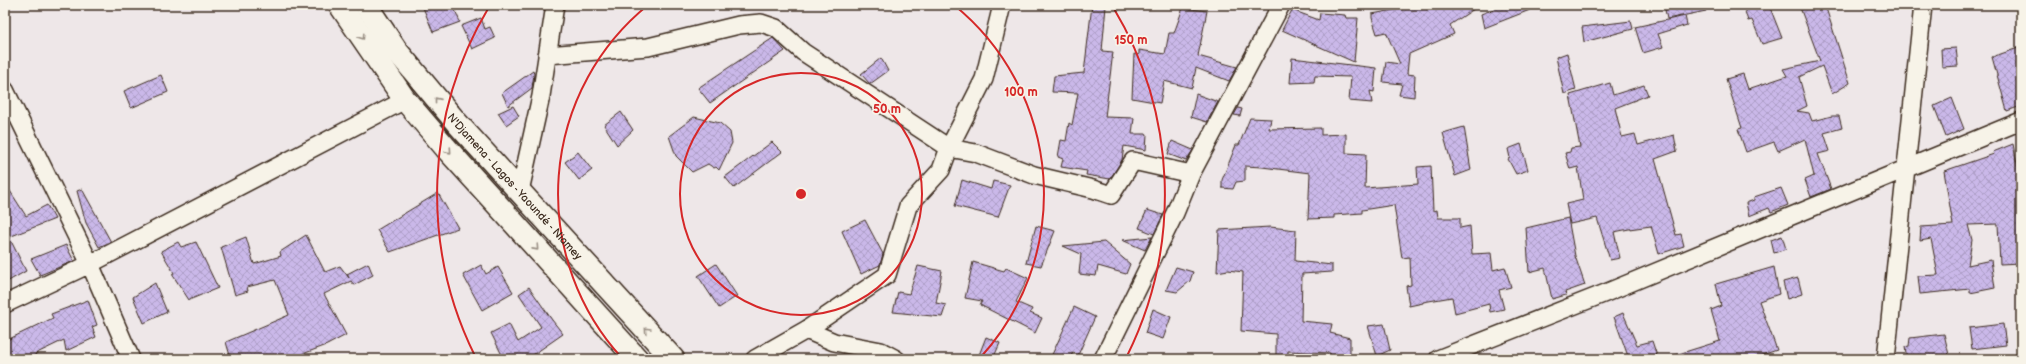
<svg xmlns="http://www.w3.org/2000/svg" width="2026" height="364" viewBox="0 0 2026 364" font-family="'Balsamiq Sans',sans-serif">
<defs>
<pattern id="building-cross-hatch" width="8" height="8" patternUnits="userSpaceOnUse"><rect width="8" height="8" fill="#cab8e9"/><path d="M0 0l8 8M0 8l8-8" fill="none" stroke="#ae9ec7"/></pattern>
</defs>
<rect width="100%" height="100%" fill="#eee7e8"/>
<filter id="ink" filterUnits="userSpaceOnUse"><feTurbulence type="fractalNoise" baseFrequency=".025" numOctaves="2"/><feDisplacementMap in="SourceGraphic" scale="8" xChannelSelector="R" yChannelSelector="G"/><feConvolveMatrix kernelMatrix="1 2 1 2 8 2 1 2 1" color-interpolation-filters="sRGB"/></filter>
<g filter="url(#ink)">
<path fill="url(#building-cross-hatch)" stroke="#3b2a1e" d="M422 5H453L460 22 433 32Z
M1092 5 1106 6 1102 51 1113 52 1105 117 1134 118 1132 134H1147L1146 150 1124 146 1122 160 1110 179 1086 175 1087 171 1061 167 1063 159 1058 157 1061 140 1066 141 1069 123 1072 125 1078 93 1052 92 1054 76 1084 73Z
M1406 5H1480L1450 25 1454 34 1409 54 1407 74 1415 75 1414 97 1399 95 1402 84 1383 82 1386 62 1400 64 1386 32 1377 34 1372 18V14L1394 10Z
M1504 5H1539L1540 6 1484 28 1481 14Z
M1664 5H1705L1706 11 1667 19Z
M1743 5H1769L1782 38 1762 44 1752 20 1748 21Z
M1799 5H1825L1850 83 1832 94 1822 66 1799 77 1807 106 1797 111 1809 113 1812 121 1832 116H1839L1842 128 1824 133 1830 151 1818 154 1831 189 1811 197 1805 180 1814 176 1805 139 1778 151 1774 142 1746 152 1738 129 1742 128 1726 79 1743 74 1748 89 1787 76 1783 69 1820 61Z
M1183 8 1207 11 1198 56 1237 67 1229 81 1196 68 1192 88 1164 81 1160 103 1132 98 1134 54 1139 55V50L1165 54 1169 33H1174Z
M1292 10 1319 20 1320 13 1345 15 1346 18H1358L1354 62 1282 30Z
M1685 16 1687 25 1658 34 1663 47 1643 53 1635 27Z
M481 18 485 29 490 27 495 38 472 49 461 26Z
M1631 21 1633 29 1584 42 1582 27Z
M773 38 785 51 710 103 698 88Z
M2021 47V106L2007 111 1992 57Z
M1956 48 1958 66 1942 67 1941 49Z
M1567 53 1576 90 1564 94 1556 57Z
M881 58 888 71 870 84 861 74Z
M1292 58 1376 68 1374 92 1370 91 1372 103 1349 101 1351 77 1315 76 1314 82 1290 83Z
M533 71 534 74 532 88 508 106 502 93Z
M161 75 168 92 131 108 124 91Z
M1610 83 1613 95 1644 85 1648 95 1615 108 1622 137 1635 134 1638 145 1674 135 1677 151 1655 159 1676 235 1681 234 1684 246 1659 254 1651 226 1629 229 1614 232 1620 258 1610 260 1597 218 1570 224 1566 204 1583 200 1578 167 1570 169 1565 153 1570 152 1571 148 1580 147 1570 95Z
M1196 94 1218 102 1207 122 1191 117Z
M1952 98 1964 129 1946 137 1934 106Z
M513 106 519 116 506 125 498 113Z
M1238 108 1242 109 1240 116 1234 115Z
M621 112 633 130 617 145 604 125Z
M694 117 720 123 730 132 732 143 719 170 716 167 714 168 708 164 692 172 676 156 669 136Z
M1250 118 1271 119 1269 129 1321 128V135L1346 134V153L1366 154 1365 188 1418 184 1417 167 1431 166 1433 211 1437 210 1438 218H1460V228L1470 226 1472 254 1491 253 1493 270 1505 267 1511 287 1499 290 1504 309 1490 312 1489 304 1455 313 1452 297 1423 302V303L1409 306 1406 286 1411 285 1410 257 1402 258 1394 205 1362 210V213L1334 215V218L1308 219 1310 173 1262 167 1245 166V181L1236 182 1233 189 1222 188V180L1236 145H1239Z
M1464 127 1471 170 1455 176 1443 133Z
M1172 141 1193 150 1186 161 1168 154Z
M772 142 782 152 734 188 725 177Z
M1521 144 1528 170 1516 174 1508 159 1510 158 1508 149Z
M2013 144 2021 184V263L2000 264 1998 224 1968 225 1972 240 1968 265 1991 260 1995 288 1970 293V289L1920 294 1918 276 1938 275 1931 239 1920 241 1921 227 1953 225 1944 171 1994 154 1993 152Z
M578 152 592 170 579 180 565 162Z
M962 180 991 189 993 181 1010 185 998 217 955 206Z
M5 183 26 216 47 205 55 219 9 237 26 271 5 283Z
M1781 188 1788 205 1771 212 1769 208 1749 216 1746 203 1754 200V197Z
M82 189 111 242 108 243 99 247 86 223 77 191Z
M438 193 458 228 390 252 377 230Z
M1147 210 1163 215 1154 234 1139 228Z
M1568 218 1575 256 1585 285 1565 292 1566 295 1552 299 1545 268 1529 272 1526 228Z
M865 220 883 254 880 265 861 274 842 231Z
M1036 226 1055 231 1041 266 1026 263Z
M1270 227 1296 230 1295 261 1332 265V272L1302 274 1301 321 1332 324 1330 333 1350 338V359H1330V353L1288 351V358L1276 357V334L1241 331 1243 272 1228 270 1217 272 1219 230Z
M306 235 325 272 340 266 349 278 347 274 368 263 373 275 354 285 351 281 324 294 346 335 327 345 289 359H231L226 342 289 315 275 280 247 287 248 291 235 295 221 247 246 237 254 264 281 256 280 252Z
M1782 236 1786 249 1774 253 1771 240Z
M1152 237 1145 250 1122 240Z
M178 242 181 247 196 242 218 288 189 300 172 274 174 273 161 251Z
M1104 242 1130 264 1126 274 1098 266 1096 276 1079 274 1081 254 1063 246Z
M66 245 74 261 40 275 31 259Z
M973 262 1004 271 1006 268 1028 278 1016 302 1032 309 1030 313 1042 318 1035 333 980 305 982 301 965 298Z
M716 264 737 296 719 308 698 276Z
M481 265 486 274 498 267 513 292 482 310 463 275Z
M918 266 942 271 936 303 946 305 942 317 893 312 898 292 909 294Z
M1176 267 1193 272 1190 281 1177 292 1166 290Z
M1774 267 1779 294 1759 301 1777 350 1750 359H1673L1672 356 1720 341 1711 310 1721 306 1716 284Z
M1798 278 1802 294 1787 299 1783 282Z
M155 283 167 312 144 323 133 297Z
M529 287 552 320 563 334 527 359H504L491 333 509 324 518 342 541 327 519 294Z
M88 300 97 325 92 327 96 337 66 351 64 340 35 354 37 359H5V341L53 318 51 314Z
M1074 307 1095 317 1078 355 1073 352 1070 359H1050Z
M1153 309 1171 317 1163 339 1145 333Z
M1623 313 1637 345 1652 341 1658 359H1629L1614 317Z
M1384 324 1390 350 1377 356 1368 326Z
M2003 324 2006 345 1972 349 1969 328Z
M1944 334 1950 359H1907L1905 347 1909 346 1910 338Z
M986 337 1000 343 993 359 979 355Z"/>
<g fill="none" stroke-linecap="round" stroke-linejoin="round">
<g stroke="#3b2a1e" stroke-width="20">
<path id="minor" d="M547 55 648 47 739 25 761 23 776 28 803 52 949 148 976 153 1034 175 1093 189 1111 195 1133 161 1191 174
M5 90 90 264 131 359
M520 191 541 96 555 5
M5 304 90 264 405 100
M806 330 834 342 881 351 896 359
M755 359 806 330 887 275 908 206 941 170 949 148 984 79 1002 5
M1103 359 1175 213 1191 174 1281 5
M1438 359 1603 294 2021 121
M1886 359 1923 5"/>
</g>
<g stroke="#3b2a1e" stroke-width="25">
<g id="trunk">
<path d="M340 5 405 100 446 148 637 359"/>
<path id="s1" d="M366 5 396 50 457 123 673 359"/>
</g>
</g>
<use href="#minor" stroke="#f7f3e8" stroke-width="17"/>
<use href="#trunk" stroke="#f7f3e8" stroke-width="22"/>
</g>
<defs><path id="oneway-chevron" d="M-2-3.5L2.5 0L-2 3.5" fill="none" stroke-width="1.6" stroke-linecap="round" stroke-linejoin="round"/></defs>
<g stroke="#998e83">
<use href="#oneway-chevron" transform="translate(362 37) rotate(56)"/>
<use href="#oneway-chevron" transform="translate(437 100) rotate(-129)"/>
<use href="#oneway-chevron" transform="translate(449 151) rotate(48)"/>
<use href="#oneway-chevron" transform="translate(536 248) rotate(48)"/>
<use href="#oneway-chevron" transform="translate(647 330) rotate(-133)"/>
</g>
</g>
<g fill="none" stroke="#d62828" stroke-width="2">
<circle cx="801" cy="194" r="121"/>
<path d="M622 358A243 243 0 0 1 648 5M954 5A243 243 0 0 1 980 358"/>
<path d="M475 356A364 364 0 0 1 489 7M1113 7A364 364 0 0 1 1127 356"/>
</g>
<g text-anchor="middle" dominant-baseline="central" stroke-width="3.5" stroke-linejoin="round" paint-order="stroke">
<g font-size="11" fill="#3b2a1e" stroke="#f7f3e8">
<text stroke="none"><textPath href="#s1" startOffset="235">N'Djamena - Lagos - Yaoundé - Niamey</textPath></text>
</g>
</g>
<circle cx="801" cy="194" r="6" fill="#d62828" stroke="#f7f3e8" stroke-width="2"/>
<g font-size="12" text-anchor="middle" font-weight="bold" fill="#d62828" stroke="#f7f3e8" stroke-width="3.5" stroke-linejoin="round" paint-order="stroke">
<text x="1131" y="44">150 m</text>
<text x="1021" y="96">100 m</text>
<text x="887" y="113">50 m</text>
</g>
<rect width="2026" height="364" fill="none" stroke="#f7f3e8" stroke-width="20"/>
<rect x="10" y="10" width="2006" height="344" fill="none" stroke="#3b2a1e" stroke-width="1.5" filter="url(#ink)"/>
</svg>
